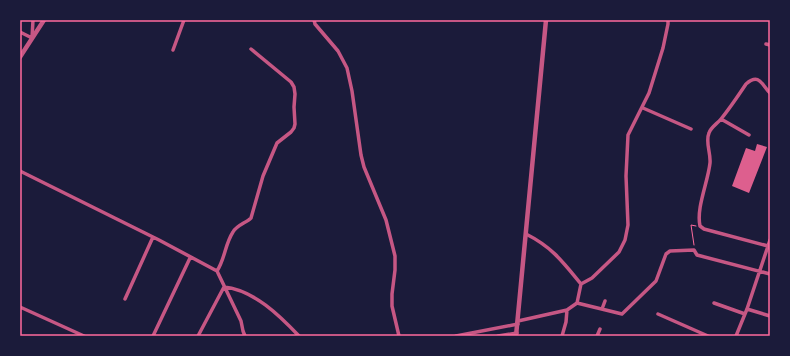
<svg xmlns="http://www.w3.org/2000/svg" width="790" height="356" viewBox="0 0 790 356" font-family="'Zilla Slab',serif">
<rect width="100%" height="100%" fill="#1b1b3a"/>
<path fill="#dd5f8e" d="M757 144 767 147 749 193 732 186 746 148 755 151Z"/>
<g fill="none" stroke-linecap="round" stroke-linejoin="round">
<path stroke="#ff6b9d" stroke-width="1" d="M694 245 691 225 696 226"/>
<path stroke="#c65784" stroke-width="3.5" d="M314 20 315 24 338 51 347 68 352 91 361 155 364 167 386 220 395 256V270L392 294V306L399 336
M20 32 32 38 33 20
M766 44 770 45
M173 50 184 20
M643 108 691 129
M721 119 749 135
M20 171 159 240 217 271 241 321 243 331 245 336
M526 234C552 247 563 262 581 284
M768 246 704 229 700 226C696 208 708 182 710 163 711 153 705 142 709 133 711 127 717 124 721 119 730 108 738 96 746 84 760 72 762 86 770 93
M217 271C225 259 225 244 233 232 237 225 246 223 251 218L263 176 277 143 291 132 294 128 295 124 294 107 295 94 294 87 291 82 251 49
M224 287C254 290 280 316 299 336
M125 299 153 237
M577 303 581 284 592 278 619 252 625 240 628 225 626 176 628 135 649 93 663 48 668 24V20
M714 303 745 314
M20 307 84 336
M602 309 605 301
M747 309 770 316
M658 314 708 336
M518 321 567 310 577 303 622 314 656 281 666 254 670 251 694 250 697 255 770 274
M153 336 190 258
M198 336 224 287
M456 336 518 324
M498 336 517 333
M562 336 566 322 567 310
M597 336 600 329
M736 336 747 309 770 240"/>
<path stroke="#c65784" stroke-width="4.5" d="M20 57 44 20
M516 336 546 20"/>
</g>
<rect width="790" height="356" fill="none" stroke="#1b1b3a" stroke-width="42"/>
<rect x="21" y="21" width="748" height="314" fill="none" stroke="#ff6b9d" stroke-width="1.5"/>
</svg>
